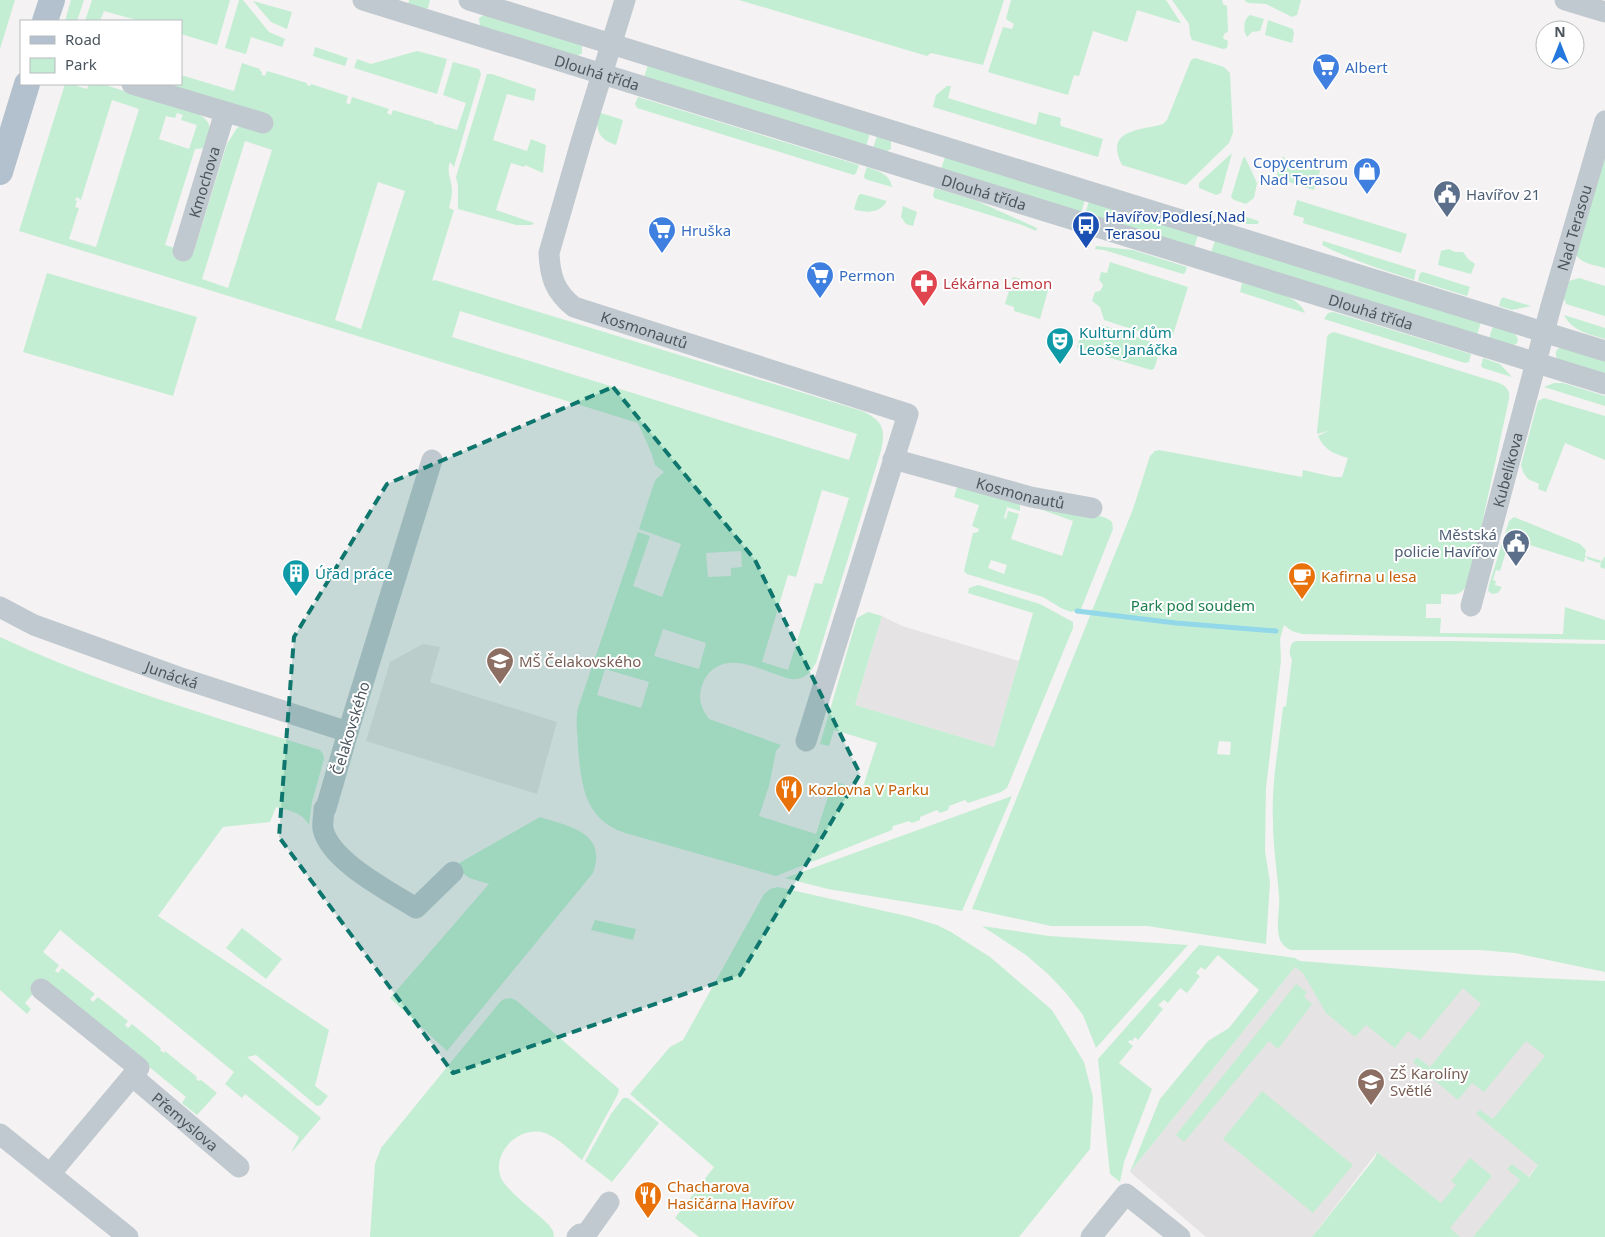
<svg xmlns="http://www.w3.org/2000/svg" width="1605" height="1237" viewBox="0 0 1605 1237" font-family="'Noto Sans',sans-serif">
<rect width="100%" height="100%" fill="#f4f2f2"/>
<path fill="#e5e3e3" d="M882 616 902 626 1019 661 994 747 855 705Z
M423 644 440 647 430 682 557 722 537 794 366 741 390 662Z
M1295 967 1499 992 1573 1061 1545 1156 1479 1237H1456L1449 1229 1441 1203 1377 1152 1312 1237H1206L1130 1172Z"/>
<path fill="#c4eed3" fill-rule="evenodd" d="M0 0H15L0 49Z
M71 0H84L77 21H65Z
M92 0H230L217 45 181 34V21H140L104 11 100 21H85Z
M239 0H243L269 32 285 39 282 47 251 37 246 54 225 48Z
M409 0H430L428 8 424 9 408 5Z
M739 0H1004L983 65 931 53 927 56Z
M1011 0H1166L1181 23H1179L1137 10 1127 42 1093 31 1079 76 1074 75 1068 95 988 72 1003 27 1012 29 1014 24 1006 19Z
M1172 0H1222L1223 4 1227 6 1228 32 1225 33 1223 37 1224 39 1228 41 1227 48 1223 49 1192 40 1190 35 1189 24Z
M1244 0H1301L1297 15 1292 17 1266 4 1248 3Z
M253 1 292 12 287 29 271 22Z
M484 15 582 45V53L578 56 480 26 479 18Z
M1250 15 1264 19 1260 31 1252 32 1247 37C1243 31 1243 19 1250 15Z
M1268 20 1293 29 1294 34 1292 43 1265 35Z
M315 47 348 58 345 66 313 56Z
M417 51 447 59 437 94 354 68 357 59 371 64Z
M1195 58 1224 67 1230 73 1233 133 1229 143 1186 185 1122 165C1104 129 1139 131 1163 124L1167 120 1191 60Z
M453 62 479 69 481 74 454 167 450 162C446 173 452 180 452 191 452 197 450 203 449 208L454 210 432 281 435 280 862 411C885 421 886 432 880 454L816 663C811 671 807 678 796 679 790 680 784 677 778 675 757 668 731 654 712 670 704 677 700 688 700 698 701 707 704 712 709 719L781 745 776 751 769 786 759 816 816 834 833 781 862 790 877 743 834 730 829 746 820 744 857 618 868 612 882 616 855 705 994 747 1033 613 968 593 969 588 978 585 1040 604 1073 622V628L1007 788 1001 792 968 803 965 800 949 806 948 810 940 813 937 810 920 817V820L912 823 909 821 893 826 892 830 776 876 625 833C584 819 581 784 578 747 578 735 575 721 578 708L638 532 650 536 633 586 662 597 681 544 639 529 654 483 656 479 664 472 655 465 651 452 638 423 19 231 65 84H78L77 86 87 89 89 84H102L198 114C215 123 209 132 206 148L195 149 165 245 193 254 227 144 237 128 241 126 172 90 174 84H181V75L234 91 242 63 260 69V71L262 72V75L265 76 267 71 307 83V85L310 86 311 84 348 96 346 103 350 104 352 97 389 109 387 113 391 115 393 110 433 122 436 125 437 124 457 130 466 103 443 95ZM112 100 139 109 96 247 69 239 79 208 75 207 77 201 75 200 77 197 81 200ZM177 113 183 115 181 120 197 125 189 149 159 139 166 116 175 118ZM245 141 272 150 228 288 202 279ZM378 182 405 191 361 329 335 320ZM460 311 857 434 849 460 452 337ZM822 490 849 498 822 584 815 583 788 670 762 662 788 575 796 577ZM741 551 742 567 731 568V576L708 577 706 553ZM663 629 706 643 699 669 654 656ZM605 669 649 682 641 708 597 695Z
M648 65 870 133 866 146 644 77Z
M487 74H492L536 89 534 101 507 94 493 140 527 151 531 139 546 145 543 173 525 165 524 167 511 163 496 210 534 223 532 225H516L458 209V186L456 177Z
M947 86H951L948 98 1036 125 1039 112 1061 118 1060 123 1061 126 1103 139 1098 157 933 107 936 95Z
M638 97 859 165 856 173 854 175 637 108 635 104Z
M598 112 623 120 616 145C597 139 596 129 598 112Z
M877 136 891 141V149L885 152 873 148Z
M1605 146V268C1595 265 1580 264 1575 253Z
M1232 153 1221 193 1216 195 1199 188V183Z
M945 157 1085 200 1081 213 941 169Z
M1245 157 1257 183 1254 198 1246 204 1234 200 1231 197 1243 158Z
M1282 157 1321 168 1314 190 1276 178Z
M867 167C878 171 890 174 892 187L865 179 864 176Z
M935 188 977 201 1037 228 1036 231 1022 225 934 198 933 195Z
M860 194H862L887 201C880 213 868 213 856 210L854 209 858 196Z
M1297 200 1407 234 1401 253 1303 223 1304 218 1293 215Z
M1089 201 1198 235 1194 248 1085 214Z
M903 206 917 212 913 226 906 224 901 217Z
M1224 210 1259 221 1258 224H1237L1221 219Z
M1215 240 1481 322 1477 335 1211 253Z
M1323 241 1416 270 1414 280C1383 270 1351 260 1322 245Z
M1096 246 1133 250 1187 267 1185 273 1183 274 1104 250 1095 249Z
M1449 249 1455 252H1463L1468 259 1475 264 1471 274 1438 265 1441 251Z
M1110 262 1188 287 1172 338 1166 340 1104 320 1100 307 1092 301 1095 292 1100 291 1103 286 1102 283 1099 280 1101 272 1107 273Z
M1423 272 1470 287 1467 296 1418 281 1420 273Z
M47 273 197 317 173 396 23 352Z
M1013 277 1049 287 1040 319 1014 311V307L1005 304Z
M1579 278 1605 286V316L1566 304 1565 300 1560 299 1569 281Z
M1242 283C1260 288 1299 294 1305 313L1240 292Z
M1504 297 1505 298 1531 306 1512 310 1499 306 1501 299Z
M1333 312 1471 354 1469 362 1465 363 1324 319 1328 313Z
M1564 315 1605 328V339C1589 334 1572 331 1564 315Z
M1102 325 1160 345 1161 347 1154 369 1151 370 1077 348 1081 334C1090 336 1097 333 1102 325Z
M1493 326 1515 334 1518 339 1517 343 1514 345 1489 339Z
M1334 332 1499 383C1507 387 1510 390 1509 399L1470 579C1462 596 1458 595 1441 594V604H1426V618H1441L1440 633 1563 634 1565 607 1605 620V640L1302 634 1292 631 1284 625 1280 639 1281 660 1266 788 1265 851 1270 882 1266 944 1147 926H1051L972 909 1133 509 1150 456 1155 451 1159 450 1302 477 1303 470 1334 477H1342L1348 458C1334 454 1324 450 1318 436L1328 431 1317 434V432L1327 337 1329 334ZM1219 741 1231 742 1230 755 1217 754Z
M1561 347 1605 360V375L1557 359C1555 353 1555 350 1561 347Z
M1483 358 1500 364 1512 377 1483 368 1481 366Z
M1554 383H1563L1605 396V406L1544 387Z
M1544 398 1605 416V460L1565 443 1546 492 1538 489 1539 484 1528 479 1523 472 1521 465 1538 401Z
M958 484 1020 502V511L1007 507 1004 518 1006 519 1008 511 1019 514 1011 539 1062 556 1073 521 1037 508C1054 510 1101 511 1112 522L1113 529 1081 609 1071 612 1061 608 1043 597 967 574 964 571 973 533 978 532 979 529 972 526 979 505 954 497ZM991 560 1007 565 1004 574 988 568Z
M1514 517 1580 544 1586 550 1585 556 1602 561 1605 556V569L1600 567 1601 561 1599 563 1587 559V557H1585L1584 562 1510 539 1500 571 1496 570 1493 580 1496 581 1495 585 1502 587 1498 593 1492 594 1488 591 1489 585 1509 521Z
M0 637C102 685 212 716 320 750L323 754 324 759 312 802 309 825C302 812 290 811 276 807L270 822 223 827 158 916 329 1030 315 1086 328 1096 321 1105 317 1106 256 1055 247 1057 321 1118 291 1153 299 1137 245 1094 242 1098 225 1084 234 1072 60 930 43 952 59 965 55 971 58 973 62 968 95 994 90 999 93 1002 98 997 128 1021 125 1025 128 1028 132 1024 161 1048 160 1050 164 1053 165 1051 197 1077 196 1079 199 1081 201 1080 217 1093 197 1115 182 1103 186 1097 44 981 25 1003 31 1009 27 1014 0 990Z
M1296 641H1454L1605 644V972L1515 953 1480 950H1291C1270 943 1281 912 1279 895 1277 870 1273 846 1273 822 1271 783 1279 745 1283 707L1286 706 1292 659C1288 654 1290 648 1292 643Z
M1012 796 962 911 828 889 785 878Z
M540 817C568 826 608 832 593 873L447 1051 390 998 489 884 469 878 454 866Z
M778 887 911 917 937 925 951 932 990 957 1052 1010 1084 1062 1093 1097 1090 1149 1019 1237H699L675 1218 714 1167 630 1094 670 1047 683 1040 764 894 770 889Z
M595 920 636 929 633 940 591 930Z
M982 926 1049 936 1188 945 1096 1048 1083 1015 1066 993 1048 974 1026 955Z
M242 928 282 959 266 979 226 948Z
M1199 945 1295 958 1300 961 1478 975 1605 981V1237H1473L1520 1180 1507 1169 1512 1164 1529 1177 1538 1165 1476 1114 1480 1110 1493 1119 1545 1056 1526 1041 1484 1092 1472 1083 1458 1100 1413 1062 1417 1057 1430 1067 1481 1004 1463 988 1420 1040 1408 1031 1395 1048 1366 1025 1355 1037 1326 1013 1303 973 1295 967 1130 1172 1160 1099 1208 1041 1229 1028 1259 990 1218 955 1205 970 1201 967 1196 973 1200 976 1187 993 1180 988 1168 1003 1164 1000 1158 1005 1163 1009 1138 1040 1135 1037 1132 1041 1130 1040 1128 1042 1133 1046 1119 1063 1152 1089 1124 1162 1120 1182 1110 1174 1098 1059Z
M1296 984 1307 992 1304 997 1312 1004 1278 1049 1269 1041 1184 1142 1176 1135Z
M511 998 517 1001 619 1089 618 1094 582 1160C571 1151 558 1138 545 1133 519 1125 491 1153 501 1178 507 1191 537 1213 548 1224L553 1231 554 1237H370L375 1164 381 1148 500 1002 504 999Z
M1262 1091 1353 1165 1313 1213 1223 1139Z
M623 1098H628L659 1123 612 1182 585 1161 611 1114Z
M1377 1152 1441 1203 1456 1185 1451 1181 1470 1158 1492 1176 1450 1228 1460 1237H1312L1375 1158Z"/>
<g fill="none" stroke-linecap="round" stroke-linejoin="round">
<path stroke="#93d8e9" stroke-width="5" d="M1077 611 1176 623 1276 631"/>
<g stroke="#c0c9cf" stroke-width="21">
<path id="s1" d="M363 0 1605 384"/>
<path d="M469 0 1605 351"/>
<path id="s2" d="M625 0 581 142 549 253C550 277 555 292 574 307L908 414 806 741"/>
<path d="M1565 0 1605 12"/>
<path d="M132 84 263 123"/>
<path id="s3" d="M183 251 225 112"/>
<path id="s4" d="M893 459 1031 497 1092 508"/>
<path d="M432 460 348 732 326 808 324 809C324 815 322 823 323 829 330 861 389 891 416 908L453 872"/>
<path id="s5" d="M1471 606 1551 306 1605 121"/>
<path id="s6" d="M0 607 34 625 178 677 348 732"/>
<path d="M41 989 139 1068 50 1174"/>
<path id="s7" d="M132 1076 239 1167"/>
<path d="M0 1134 128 1237"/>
<path d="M577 1237 580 1234 584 1237 609 1202"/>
<path d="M1091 1237 1126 1194 1180 1237"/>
</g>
<path stroke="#b3c1ce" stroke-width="26" d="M45 21 52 0
M0 172 27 84"/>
</g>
<path fill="#0f766e" fill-opacity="0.2" stroke="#0f766e" stroke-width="4" stroke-dasharray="10 6" stroke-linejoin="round" d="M613 387 755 560 860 774 740 975 453 1073 279 837 294 637 387 484Z"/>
<defs>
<g id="supermarket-pin" transform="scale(1.4375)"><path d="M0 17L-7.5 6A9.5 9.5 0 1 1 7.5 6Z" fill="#3f7fe0" stroke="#fff"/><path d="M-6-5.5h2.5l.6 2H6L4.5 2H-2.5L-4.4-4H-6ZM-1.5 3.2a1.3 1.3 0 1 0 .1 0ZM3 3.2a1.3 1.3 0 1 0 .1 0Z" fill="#fff"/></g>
<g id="shop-pin" transform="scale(1.4375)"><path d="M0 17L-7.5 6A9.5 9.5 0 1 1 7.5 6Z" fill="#3f7fe0" stroke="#fff"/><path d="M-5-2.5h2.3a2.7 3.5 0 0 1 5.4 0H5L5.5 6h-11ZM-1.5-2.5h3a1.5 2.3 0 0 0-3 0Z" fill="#fff"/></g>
<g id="civic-pin" transform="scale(1.4375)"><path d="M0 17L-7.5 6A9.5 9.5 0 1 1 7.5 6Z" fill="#5c6f8a" stroke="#fff"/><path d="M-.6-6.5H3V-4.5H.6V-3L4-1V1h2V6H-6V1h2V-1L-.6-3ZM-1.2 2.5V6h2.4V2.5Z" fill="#fff"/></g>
<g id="bus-pin" transform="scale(1.4375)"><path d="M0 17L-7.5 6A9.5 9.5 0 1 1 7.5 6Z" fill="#1a4fb4" stroke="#fff"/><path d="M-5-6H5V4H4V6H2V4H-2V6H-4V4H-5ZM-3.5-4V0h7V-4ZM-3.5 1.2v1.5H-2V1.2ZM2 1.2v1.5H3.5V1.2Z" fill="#fff"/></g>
<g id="pharmacy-pin" transform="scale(1.4375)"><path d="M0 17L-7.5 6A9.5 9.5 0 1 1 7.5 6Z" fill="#e0444e" stroke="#fff"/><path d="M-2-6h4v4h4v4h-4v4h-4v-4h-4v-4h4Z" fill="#fff"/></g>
<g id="theatre-pin" transform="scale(1.4375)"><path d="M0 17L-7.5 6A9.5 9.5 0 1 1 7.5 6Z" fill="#0f9aa8" stroke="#fff"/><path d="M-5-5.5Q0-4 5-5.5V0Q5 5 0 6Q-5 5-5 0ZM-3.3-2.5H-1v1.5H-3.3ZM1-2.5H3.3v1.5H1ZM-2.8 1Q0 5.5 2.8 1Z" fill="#fff"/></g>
<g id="building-pin" transform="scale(1.4375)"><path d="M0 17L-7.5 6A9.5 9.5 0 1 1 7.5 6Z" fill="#0f9aa8" stroke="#fff"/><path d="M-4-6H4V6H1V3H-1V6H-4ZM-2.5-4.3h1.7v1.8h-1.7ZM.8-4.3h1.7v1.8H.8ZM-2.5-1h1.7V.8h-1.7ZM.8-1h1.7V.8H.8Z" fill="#fff"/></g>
<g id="cafe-pin" transform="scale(1.4375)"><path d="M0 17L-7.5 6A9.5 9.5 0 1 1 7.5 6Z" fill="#e8710a" stroke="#fff"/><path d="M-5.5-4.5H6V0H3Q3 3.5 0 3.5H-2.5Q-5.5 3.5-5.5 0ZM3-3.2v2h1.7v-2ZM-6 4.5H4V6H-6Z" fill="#fff"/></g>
<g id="school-pin" transform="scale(1.4375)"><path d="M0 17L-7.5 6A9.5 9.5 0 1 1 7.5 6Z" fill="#8d6e63" stroke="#fff"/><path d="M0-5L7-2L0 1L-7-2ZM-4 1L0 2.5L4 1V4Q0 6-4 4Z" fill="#fff"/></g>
<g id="restaurant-pin" transform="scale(1.4375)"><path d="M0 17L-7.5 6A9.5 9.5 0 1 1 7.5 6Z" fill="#e8710a" stroke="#fff"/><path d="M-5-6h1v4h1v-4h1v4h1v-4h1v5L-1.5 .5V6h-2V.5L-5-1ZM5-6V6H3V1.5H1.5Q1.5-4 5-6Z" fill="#fff"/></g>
</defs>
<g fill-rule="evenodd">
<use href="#supermarket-pin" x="1326" y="67"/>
<use href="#shop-pin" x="1367" y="171"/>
<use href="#civic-pin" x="1447" y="194"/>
<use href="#bus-pin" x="1086" y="225"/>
<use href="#supermarket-pin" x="662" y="230"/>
<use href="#supermarket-pin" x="820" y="275"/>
<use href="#pharmacy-pin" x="924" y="283"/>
<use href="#theatre-pin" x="1060" y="341"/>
<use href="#civic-pin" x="1516" y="543"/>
<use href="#building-pin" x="296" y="573"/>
<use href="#cafe-pin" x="1302" y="576"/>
<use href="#school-pin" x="500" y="661"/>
<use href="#restaurant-pin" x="789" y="789"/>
<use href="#school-pin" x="1371" y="1082"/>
<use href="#restaurant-pin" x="648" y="1195"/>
</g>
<g text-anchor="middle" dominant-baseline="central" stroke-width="4" stroke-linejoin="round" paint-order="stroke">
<g font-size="15" fill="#366cbe" stroke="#fff" text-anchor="start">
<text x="1345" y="67">Albert</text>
<text x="1348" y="162" text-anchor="end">Copycentrum<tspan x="1348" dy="17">Nad Terasou</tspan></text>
<text x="681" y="230">Hruška</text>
<text x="839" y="275">Permon</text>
</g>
<g font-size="15" fill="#4a555e" stroke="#fff">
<text stroke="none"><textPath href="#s1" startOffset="245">Dlouhá třída</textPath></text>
<text stroke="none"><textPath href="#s3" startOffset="72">Kmochova</textPath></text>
<text stroke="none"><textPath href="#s1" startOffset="650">Dlouhá třída</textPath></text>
<text stroke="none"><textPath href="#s5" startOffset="392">Nad Terasou</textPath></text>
<text stroke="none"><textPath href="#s1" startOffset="1055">Dlouhá třída</textPath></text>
<text stroke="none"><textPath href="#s2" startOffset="400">Kosmonautů</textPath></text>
<text stroke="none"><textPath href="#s5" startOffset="141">Kubelíkova</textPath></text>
<text stroke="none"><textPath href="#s4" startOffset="132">Kosmonautů</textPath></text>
<text stroke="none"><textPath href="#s6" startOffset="185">Junácká</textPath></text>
<text transform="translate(350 728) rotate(-73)">Čelakovského</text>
<text stroke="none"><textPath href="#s7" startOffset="70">Přemyslova</textPath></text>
</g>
<g font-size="15" fill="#4e5e75" stroke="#fff" text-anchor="start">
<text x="1466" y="194">Havířov 21</text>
<text x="1497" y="534" text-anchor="end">Městská<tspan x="1497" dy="17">policie Havířov</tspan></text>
</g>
<g font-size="15" fill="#164399" stroke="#fff" text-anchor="start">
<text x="1105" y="216">Havířov,Podlesí,Nad<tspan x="1105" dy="17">Terasou</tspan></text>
</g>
<g font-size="15" fill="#be3a42" stroke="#fff" text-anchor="start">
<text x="943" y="283">Lékárna Lemon</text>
</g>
<g font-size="15" fill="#0d838f" stroke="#fff" text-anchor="start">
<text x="1079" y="332">Kulturní dům<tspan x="1079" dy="17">Leoše Janáčka</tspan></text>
<text x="315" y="573">Úřad práce</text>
</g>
<g font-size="15" fill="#c56008" stroke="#fff" text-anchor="start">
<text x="1321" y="576">Kafirna u lesa</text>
<text x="808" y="789">Kozlovna V Parku</text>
<text x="667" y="1186">Chacharova<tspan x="667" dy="17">Hasičárna Havířov</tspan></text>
</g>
<g font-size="15" fill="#1c7e4c" stroke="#fff">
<text x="1193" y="605">Park pod soudem</text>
</g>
<g font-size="15" fill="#785e54" stroke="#fff" text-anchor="start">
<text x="519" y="661">MŠ Čelakovského</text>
<text x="1390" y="1073">ZŠ Karolíny<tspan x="1390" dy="17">Světlé</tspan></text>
</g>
</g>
<rect x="20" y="20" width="162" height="65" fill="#ffffff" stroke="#b7bbbf"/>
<rect x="30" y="36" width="25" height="8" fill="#b3c1ce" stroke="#b7bbbf"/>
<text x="65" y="45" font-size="15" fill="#4a555e">Road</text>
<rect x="30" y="58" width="25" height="15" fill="#c4eed3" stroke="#b7bbbf"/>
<text x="65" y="70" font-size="15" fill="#4a555e">Park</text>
<g transform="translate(1560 45)"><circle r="24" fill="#ffffff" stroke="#b7bbbf"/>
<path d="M0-4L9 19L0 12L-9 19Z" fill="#2377dd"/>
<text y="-8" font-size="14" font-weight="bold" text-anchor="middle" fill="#4a555e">N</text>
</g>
</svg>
